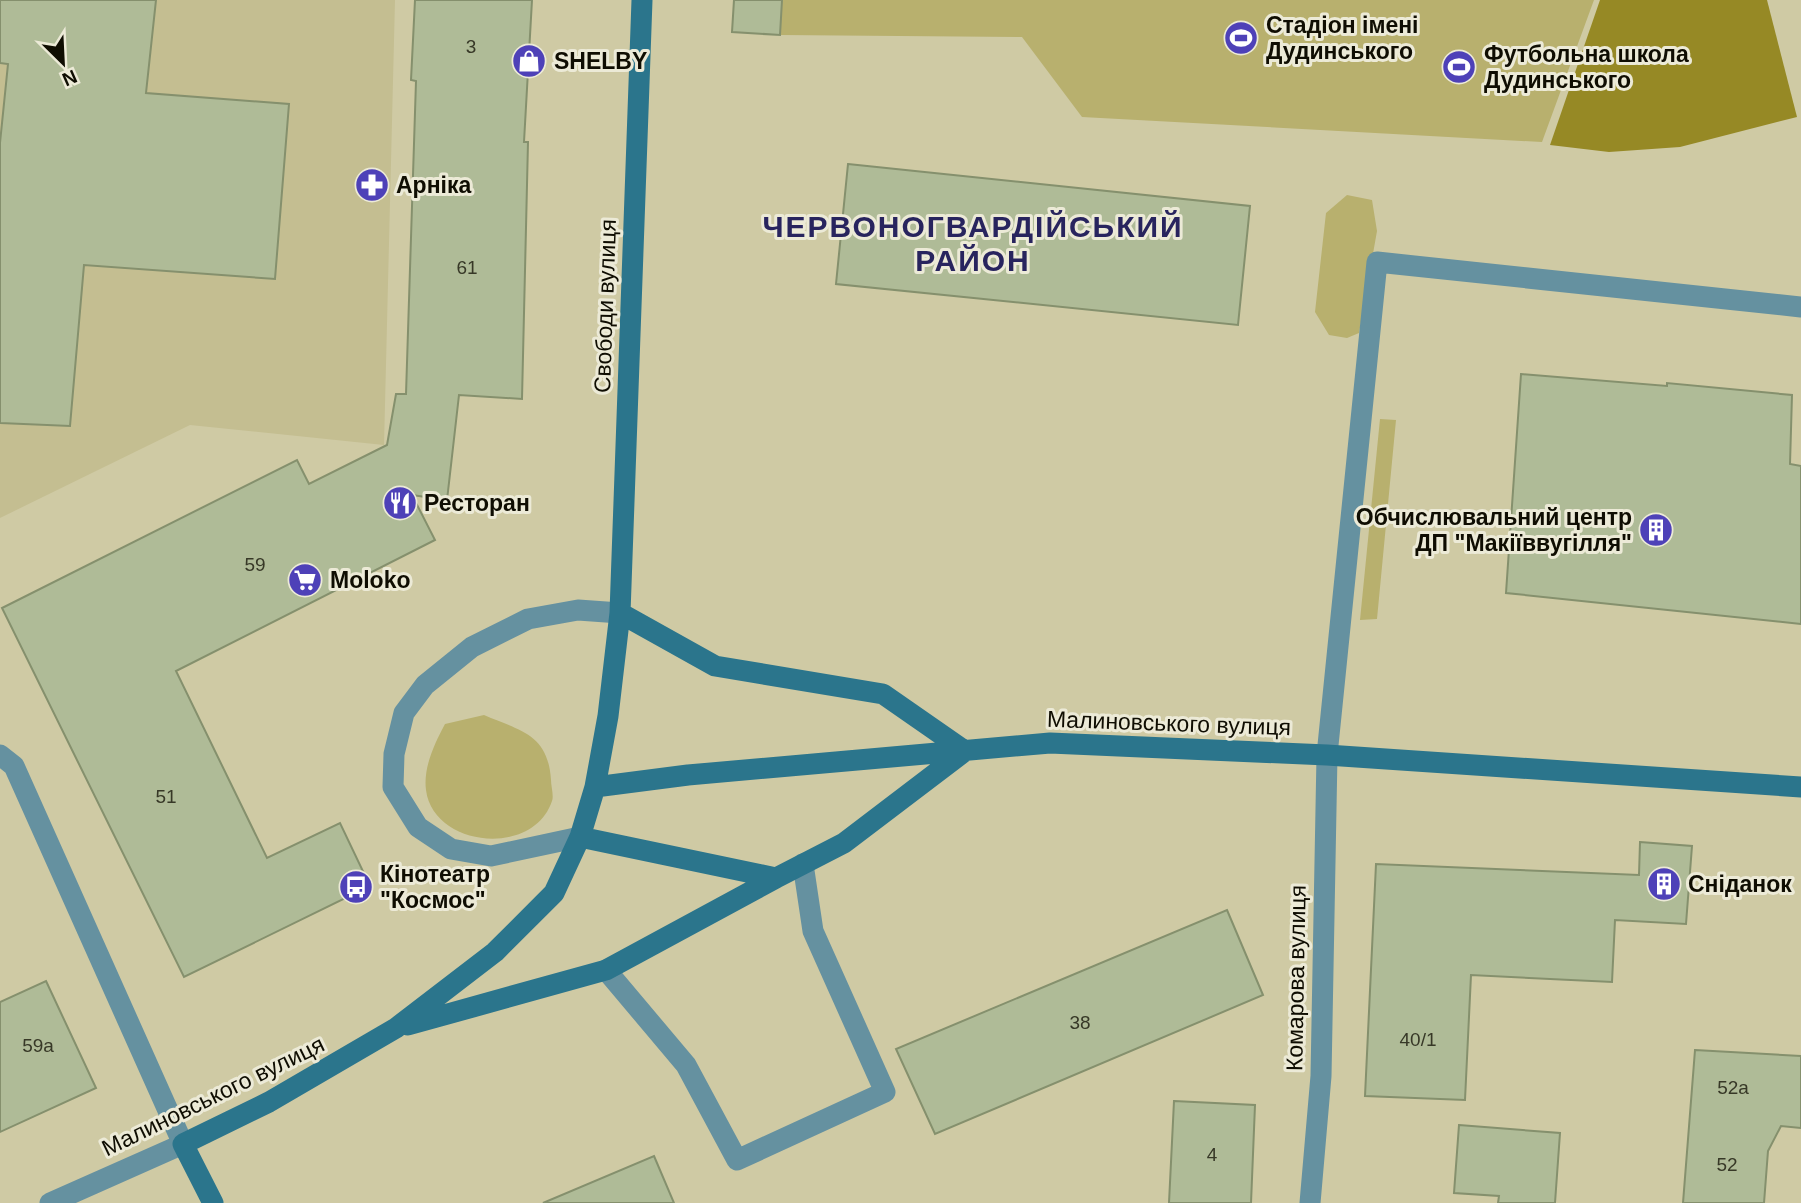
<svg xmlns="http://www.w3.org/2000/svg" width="1801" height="1203" viewBox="0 0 1801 1203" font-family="Helvetica,sans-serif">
<rect width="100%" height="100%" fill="#cfcaa4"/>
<path fill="#c4be91" d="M0 0H395L384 445 190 425 0 518Z"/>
<path fill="#b8b06e" d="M782 0H1594L1542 142 1082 117 1022 37 780 35Z
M1347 195 1372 200 1377 231 1359 333 1347 338 1329 335 1315 312 1326 213Z
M1380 419 1396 420 1377 619 1360 620Z
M484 715C521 731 548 734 551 780 551 786 554 796 552 801 533 858 433 847 426 790 423 767 435 743 445 724Z"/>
<path fill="#968925" d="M1600 0H1767L1797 117 1680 147 1609 152 1550 145Z"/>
<path fill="#afbb97" stroke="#85906d" stroke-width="2" d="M0 0H156L146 93 289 104 275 279 84 265 70 426 0 423V143L8 64 0 63Z
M415 0H532L524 142H528L522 399 459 395 447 500 412 495 435 540 176 671 267 858 340 823 370 886 184 977 2 608 297 460 309 484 387 445 396 394H406L416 81 411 80Z
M734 0H782L780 35 732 32Z
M848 164 1250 206 1238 325 836 284Z
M1521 374 1667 386V383L1792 395 1790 464 1801 466V624L1506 593Z
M1640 842 1692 846 1686 924 1615 920 1612 982 1471 975 1465 1100 1365 1096 1376 864 1639 875Z
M1227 910 1263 995 935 1134 896 1049Z
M46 981 96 1088 0 1132V1002Z
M1695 1050 1801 1056V1128L1781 1126 1768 1151 1764 1203H1683Z
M1174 1101 1255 1105 1251 1203H1169Z
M1459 1125 1560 1133 1555 1203H1498L1499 1196 1454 1193Z
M654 1156 674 1203H543Z"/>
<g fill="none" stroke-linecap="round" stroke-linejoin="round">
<path stroke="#6591a0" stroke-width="21" d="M0 755 14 766 183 1144
M1327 755 1377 262 1801 307
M606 970 686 1065 737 1160 885 1092 813 931 803 864"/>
<path stroke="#6591a0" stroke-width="21" d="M580 837 491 856 451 849 418 827 393 787 394 754 404 713 425 685 472 647 528 619 578 610 620 613
M50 1203 183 1144
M1310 1203 1321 1076 1327 755"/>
<path stroke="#2b758c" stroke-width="21" d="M620 613 715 666 883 694 965 751
M595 787 688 775 1050 743 1327 755 1801 787
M580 837 776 878 844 843 965 751
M408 1025 606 970 776 878
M213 1203 183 1144 269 1102 396 1028 495 952 554 893 580 837 595 787 608 716 620 613 642 0"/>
</g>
<defs>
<g id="stadium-disc" transform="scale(1.75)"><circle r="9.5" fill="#4e41b8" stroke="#ecead7"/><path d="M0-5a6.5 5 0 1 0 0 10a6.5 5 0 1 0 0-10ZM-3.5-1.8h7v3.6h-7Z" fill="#fff"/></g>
<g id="shop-disc" transform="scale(1.75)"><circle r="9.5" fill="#4e41b8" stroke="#ecead7"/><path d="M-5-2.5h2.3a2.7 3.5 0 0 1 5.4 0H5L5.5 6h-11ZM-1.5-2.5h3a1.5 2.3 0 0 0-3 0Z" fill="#fff"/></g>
<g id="pharmacy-disc" transform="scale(1.75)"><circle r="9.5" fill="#4e41b8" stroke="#ecead7"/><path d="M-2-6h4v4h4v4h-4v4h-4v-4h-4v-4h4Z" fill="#fff"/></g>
<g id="restaurant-disc" transform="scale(1.75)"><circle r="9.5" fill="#4e41b8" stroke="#ecead7"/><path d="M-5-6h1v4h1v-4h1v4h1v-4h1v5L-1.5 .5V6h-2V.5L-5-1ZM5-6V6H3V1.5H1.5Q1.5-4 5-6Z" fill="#fff"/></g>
<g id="building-disc" transform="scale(1.75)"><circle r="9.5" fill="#4e41b8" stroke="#ecead7"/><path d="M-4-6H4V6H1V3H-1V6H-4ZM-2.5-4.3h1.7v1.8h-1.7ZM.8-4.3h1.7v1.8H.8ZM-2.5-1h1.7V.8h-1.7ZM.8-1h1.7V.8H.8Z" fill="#fff"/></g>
<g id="supermarket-disc" transform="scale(1.75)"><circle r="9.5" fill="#4e41b8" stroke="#ecead7"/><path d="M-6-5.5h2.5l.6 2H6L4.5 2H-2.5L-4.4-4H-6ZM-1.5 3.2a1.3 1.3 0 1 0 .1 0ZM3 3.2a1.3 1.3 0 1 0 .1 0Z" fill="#fff"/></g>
<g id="bus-disc" transform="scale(1.75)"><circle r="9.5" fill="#4e41b8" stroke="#ecead7"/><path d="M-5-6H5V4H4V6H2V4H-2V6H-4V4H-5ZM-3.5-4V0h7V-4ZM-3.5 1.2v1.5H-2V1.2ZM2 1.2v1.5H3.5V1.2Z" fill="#fff"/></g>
</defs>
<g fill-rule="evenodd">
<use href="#stadium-disc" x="1241" y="38"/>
<use href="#shop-disc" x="529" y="61"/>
<use href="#stadium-disc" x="1459" y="67"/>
<use href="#pharmacy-disc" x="372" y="185"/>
<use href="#restaurant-disc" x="400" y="503"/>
<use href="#building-disc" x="1656" y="530"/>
<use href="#supermarket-disc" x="305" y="580"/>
<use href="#building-disc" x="1664" y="884"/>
<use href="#bus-disc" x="356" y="887"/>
</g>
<g text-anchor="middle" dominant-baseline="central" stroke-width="6" stroke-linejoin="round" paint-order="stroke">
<g font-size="19" fill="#373827">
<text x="471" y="46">3</text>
<text x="467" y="267">61</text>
<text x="255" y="564">59</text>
<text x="166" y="796">51</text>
<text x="1080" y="1022">38</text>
<text x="1418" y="1039">40/1</text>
<text x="38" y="1045">59а</text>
<text x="1733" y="1087">52а</text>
<text x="1212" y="1154">4</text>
<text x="1727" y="1164">52</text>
</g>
<g font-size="23" font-weight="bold" fill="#0f0d02" stroke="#ecead7" text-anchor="start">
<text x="1266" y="25">Стадіон імені<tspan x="1266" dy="26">Дудинського</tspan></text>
<text x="1484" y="54">Футбольна школа<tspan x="1484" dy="26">Дудинського</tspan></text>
<text x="554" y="61">SHELBY</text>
<text x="396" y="185">Арніка</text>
<text x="424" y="503">Ресторан</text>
<text x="1632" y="517" text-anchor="end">Обчислювальний центр<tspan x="1632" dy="26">ДП "Макіїввугілля"</tspan></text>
<text x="330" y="580">Moloko</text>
<text x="380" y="874">Кінотеатр<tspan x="380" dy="26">"Космос"</tspan></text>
<text x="1688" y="884">Сніданок</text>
</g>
<g font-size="23" fill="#0f0d02" stroke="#ecead7">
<text transform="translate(605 306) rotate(-88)">Свободи вулиця</text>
<text transform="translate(1169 723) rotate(2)">Малиновського вулиця</text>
<text transform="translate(1296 978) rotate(-89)">Комарова вулиця</text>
<text transform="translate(213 1096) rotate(-26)">Малиновського вулиця</text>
</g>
<g font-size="30" font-weight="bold" letter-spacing="2" fill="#28245e" stroke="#ecead7">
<text x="973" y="226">ЧЕРВОНОГВАРДІЙСЬКИЙ<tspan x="973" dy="34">РАЙОН</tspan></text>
</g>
</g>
<g transform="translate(63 63) rotate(156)" stroke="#ecead7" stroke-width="5" paint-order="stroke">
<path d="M0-5L12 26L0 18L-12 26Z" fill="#0f0d02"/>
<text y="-10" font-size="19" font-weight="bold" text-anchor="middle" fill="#0f0d02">N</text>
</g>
</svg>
